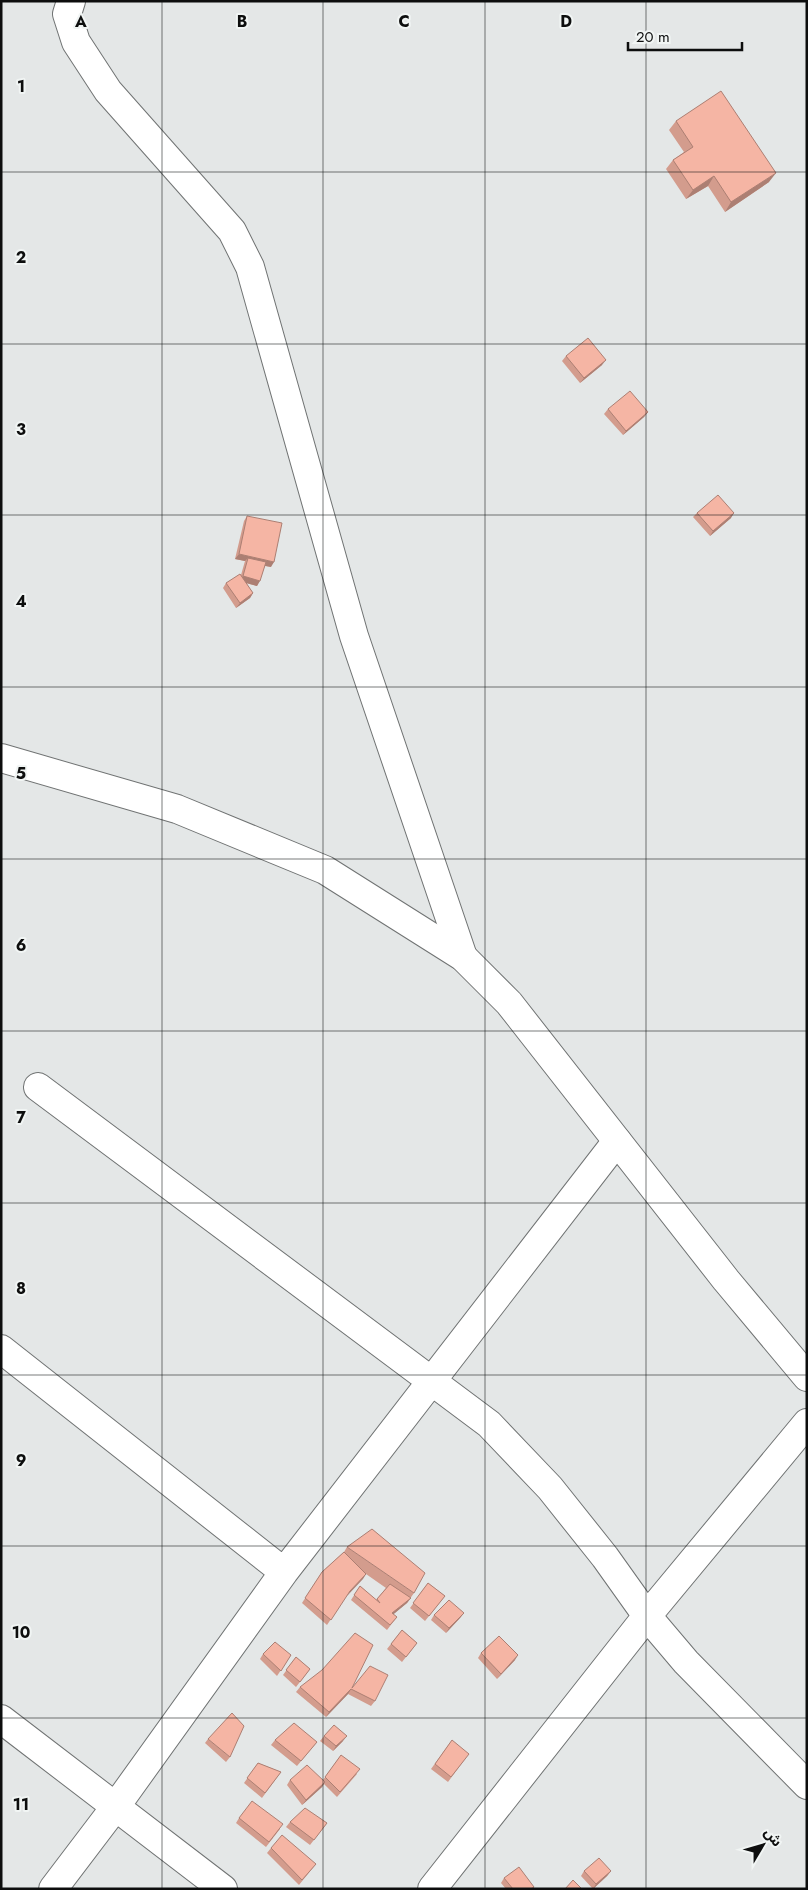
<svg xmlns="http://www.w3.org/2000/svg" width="808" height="1890" viewBox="0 0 808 1890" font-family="Jost,'Noto Sans Arabic',sans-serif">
<rect width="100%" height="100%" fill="#e4e7e7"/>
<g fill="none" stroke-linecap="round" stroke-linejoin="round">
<g stroke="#707373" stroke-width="30">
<path id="minor" d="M71 1 67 14 76 42 108 91 232 231 250 267 354 636 463 957
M38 1087 489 1424 550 1488 605 1557 647 1616 686 1662 807 1785
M1 1349 284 1572
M1 1719 223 1889
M53 1889 116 1806 284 1572 617 1141
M432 1889 647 1616 807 1423"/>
</g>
<g stroke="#707373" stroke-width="30">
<path id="tertiary" d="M1 758 177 809 325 870 463 957 509 1003 726 1280 807 1377"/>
</g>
<use href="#minor" stroke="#fff" stroke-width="28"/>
<use href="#tertiary" stroke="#fff" stroke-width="28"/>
</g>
<path fill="#d39c8d" d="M676 121 769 182 725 212 708 186 686 199 666 169 673 160 684 152 669 130Z
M566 356 602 365 580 383 562 361Z
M608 409 648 412 644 417 623 435 604 414Z
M697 513 731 518 710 536 693 517Z
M247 516 271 567 265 566 257 586 246 583 253 593 250 598 236 608 223 588 226 583 241 575 245 561 235 559 244 521Z
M347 1547 414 1593 407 1603 393 1614 397 1617 387 1630 351 1600 360 1586 376 1600 386 1588 366 1574 347 1595 327 1625 302 1603 322 1572 344 1552Z
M428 1583 445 1596 425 1621 410 1608Z
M464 1613 460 1618 446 1633 431 1620 434 1615Z
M402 1630 417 1643 402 1662 387 1649Z
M481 1653 515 1660 497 1679 478 1658Z
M263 1654 291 1655 277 1676 260 1659Z
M296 1657 310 1669 296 1687 283 1675Z
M300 1687 352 1688 375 1701 371 1706 348 1694 326 1717 296 1692Z
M324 1736 343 1741 333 1751 320 1741Z
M208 1739 230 1757 226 1762 205 1743Z
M275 1740 317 1742 297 1766 271 1745Z
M452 1740 465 1759 448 1782 431 1769Z
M341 1755 357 1774 337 1797 324 1784 322 1787 302 1805 287 1785 290 1780H323Z
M258 1763 281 1772 262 1798 244 1783Z
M239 1818 280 1829 266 1847 236 1823Z
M290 1822 327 1823 310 1845 286 1827Z
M271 1848 316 1864 299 1885 267 1853Z
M584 1871H611L607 1876 593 1889 581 1876Z
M504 1878 534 1887 533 1889H506L501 1883Z"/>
<path fill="#ac7f73" d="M776 173 769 182 725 212 731 202Z
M714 176 708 186 686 199 693 190Z
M606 360 602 365 580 383 584 378Z
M648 412 644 417 623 435 626 431Z
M734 513 731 518 710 536 713 531Z
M239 554 274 562 271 567 247 562 248 558 245 561 235 559Z
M243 576 260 581 257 586 239 581Z
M253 593 250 598 236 608 240 603Z
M366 1574 363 1579 347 1596 350 1591Z
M411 1598 407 1603 389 1618 392 1613Z
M464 1613 460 1618 446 1633 449 1628Z
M518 1655 515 1660 497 1679 501 1674Z
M351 1689 348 1694 326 1717 329 1712Z
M347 1736 343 1741 333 1751 336 1746Z
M325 1782 322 1787 302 1805 306 1800Z
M611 1871 607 1876 593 1889 596 1884Z"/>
<path fill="#f5b5a4" stroke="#ac7f73" d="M721 91 776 173 731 202 714 176 693 190 673 160 693 147 676 121Z
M588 338 606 360 584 378 566 356Z
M630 391 648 412 626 431 608 409Z
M718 495 734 513 713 531 697 513Z
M247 516 282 523 274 562 239 554Z
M248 558 266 562 260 581 243 576Z
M240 574 253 593 240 603 226 583Z
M372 1529 425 1573 414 1593 347 1547Z
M344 1552 366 1574 350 1591 331 1620 305 1598 322 1572Z
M428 1583 445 1596 429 1616 413 1603Z
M390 1584 411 1598 392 1613 397 1617 390 1625 354 1595 360 1586 380 1603 377 1599Z
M449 1600 464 1613 449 1628 434 1615Z
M402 1630 417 1643 406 1657 391 1644Z
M355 1633 373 1645 352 1688 370 1666 388 1675 375 1701 351 1689 329 1712 300 1687 322 1670Z
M499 1636 518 1655 501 1674 481 1653Z
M275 1642 291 1655 281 1671 263 1654Z
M296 1657 310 1669 300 1682 286 1670Z
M232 1713 244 1726 230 1757 208 1739Z
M294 1723 317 1742 301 1761 275 1740Z
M334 1725 347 1736 336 1746 324 1736Z
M452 1740 469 1754 451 1777 435 1764Z
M341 1755 360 1769 340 1792 325 1777Z
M258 1763 281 1772 265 1793 247 1778Z
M307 1765 325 1782 306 1800 290 1780Z
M252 1801 283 1824 269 1842 239 1818Z
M305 1808 327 1823 314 1840 290 1822Z
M282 1835 316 1864 302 1880 271 1848Z
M599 1858 611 1871 596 1884 584 1871Z
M519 1867 534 1887 531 1889H513L504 1878Z
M573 1880 582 1889H565Z"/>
<path fill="none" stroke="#0d0e0e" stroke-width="1" stroke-opacity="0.55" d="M162 1V1889M323 1V1889M485 1V1889M646 1V1889M1 172H807M1 344H807M1 515H807M1 687H807M1 859H807M1 1031H807M1 1203H807M1 1375H807M1 1546H807M1 1718H807"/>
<g font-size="16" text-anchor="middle" font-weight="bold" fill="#0d0e0e" stroke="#f1f5f4" stroke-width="4" stroke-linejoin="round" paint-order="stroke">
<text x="81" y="27">A</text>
<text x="242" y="27">B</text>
<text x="404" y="27">C</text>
<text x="566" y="27">D</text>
<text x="21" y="92">1</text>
<text x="21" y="263">2</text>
<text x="21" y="435">3</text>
<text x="21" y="607">4</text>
<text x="21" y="779">5</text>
<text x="21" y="951">6</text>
<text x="21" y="1123">7</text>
<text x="21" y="1294">8</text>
<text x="21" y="1466">9</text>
<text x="21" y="1638">10</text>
<text x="21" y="1810">11</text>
</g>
<rect width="808" height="1890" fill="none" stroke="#0d0e0e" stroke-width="5"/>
<g transform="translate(763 1845) rotate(52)" stroke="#f1f5f4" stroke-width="4" paint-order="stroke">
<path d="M0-4L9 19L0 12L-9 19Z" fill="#0d0e0e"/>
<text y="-8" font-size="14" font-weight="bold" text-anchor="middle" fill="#0d0e0e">ش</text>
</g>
<path d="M628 42v8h114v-8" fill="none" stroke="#0d0e0e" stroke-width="2.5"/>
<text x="636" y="42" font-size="15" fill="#0d0e0e" stroke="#f1f5f4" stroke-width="4" paint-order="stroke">20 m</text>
</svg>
